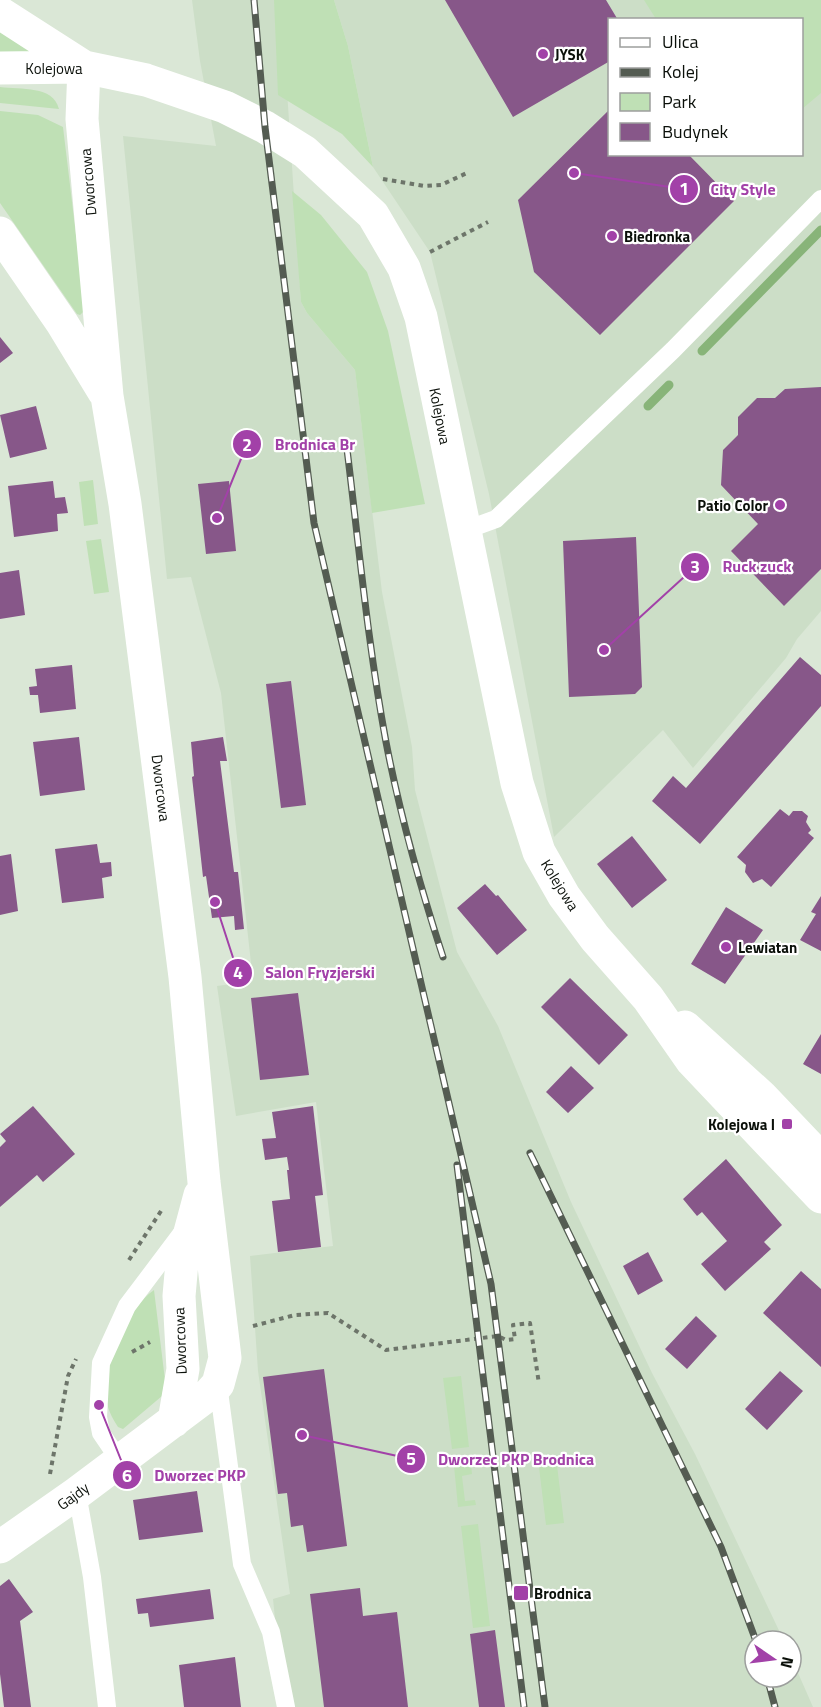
<svg xmlns="http://www.w3.org/2000/svg" width="821" height="1707" viewBox="0 0 821 1707" font-family="'Titillium Web',sans-serif">
<rect width="100%" height="100%" fill="#dae7d6"/>
<path fill="#ccdec7" fill-rule="evenodd" d="M192 0H281L301 302 307 313 355 370 382 592 412 747 415 790 457 952 498 1026 571 1202 652 1373 695 1454 784 1641H755V1677H791V1657L813 1707H284L273 1599 290 1594 258 1371 250 1256 333 1246 316 1102 236 1116 217 986 253 981 221 693 191 577 167 579 123 136 216 146 200 61Z
M334 0H821V611L797 639 786 658 693 768 663 730 554 837 489 494 430 252 373 167 348 46ZM610 20H802V154H610Z"/>
<path fill="#bfe0b5" d="M274 0H334L348 46 373 167 342 134 278 95Z
M644 0H821V93L802 109V20L656 19Z
M0 30 30 50V54H0Z
M0 87C21 90 53 85 59 109L0 103Z
M0 111 38 115 63 127 85 310 80 315 77 314 0 203Z
M292 191 321 215 367 272 388 331 425 504 372 513 355 370 307 313 301 302Z
M93 480 98 524 84 526 79 482Z
M101 539 109 592 94 594 86 541Z
M154 1290 165 1380 162 1396 123 1429 118 1427C112 1418 107 1408 106 1397 103 1366 128 1307 154 1290Z
M461 1376 469 1447 452 1449 443 1378Z
M556 1457 564 1523 546 1525 538 1459Z
M471 1464 472 1474 462 1476 465 1501 475 1500 476 1505 458 1507 454 1466Z
M478 1524 490 1626 473 1628 461 1526Z"/>
<g fill="none" stroke-linecap="round" stroke-linejoin="round">
<path stroke="#88b479" stroke-width="9" d="M702 351 821 230
M648 406 669 385"/>
</g>
<path fill="#875789" d="M445 0H606L618 20H610V61L513 117Z
M610 109V154H688L734 201 600 335 534 272 518 200Z
M0 337 13 353 0 363Z
M821 387V569L784 606 731 551 758 524 721 485 723 450 738 435V417L757 398H775L785 389Z
M36 406 47 449 10 458 0 415Z
M53 481 55 498 65 497 68 513 57 514 58 531 14 537 8 486Z
M229 481 236 551 206 554 198 484Z
M636 537 642 687 635 694 569 697 563 541Z
M19 570 25 615 0 619V573Z
M800 657 821 675V706L700 844 652 801 673 776 686 788Z
M72 665 76 709 40 713 38 695H30L29 687 37 686 35 669Z
M291 681 306 805 281 808 266 684Z
M79 737 85 790 40 796 33 742Z
M223 737 227 761H220L234 872H238L244 929 235 930 234 916 212 918 206 876 203 877 192 777 194 776 191 742Z
M780 809 789 816 793 811H802L808 816 806 822 811 830 808 833 814 838 771 887 762 879 753 883 745 872 746 865 737 857Z
M632 836 667 880 632 908 597 864Z
M97 844 100 863 111 862 112 876 102 878 104 898 62 903 55 849Z
M11 854 18 911 0 915V856Z
M485 884 496 896 498 895 527 930 497 955 457 908Z
M821 896V951L800 940 816 914 811 912Z
M726 907 763 930 725 984 691 964Z
M570 978 628 1035 599 1065 541 1007Z
M298 993 309 1075 260 1080 251 998Z
M821 1034V1074L803 1064Z
M571 1066 594 1088 568 1113 546 1092Z
M33 1106 75 1154 43 1182 37 1175 0 1207V1147L6 1141 0 1134Z
M313 1106 323 1195 315 1196 321 1247 278 1252 272 1201 290 1199 287 1170H289L287 1157 265 1160 262 1139 276 1138 272 1112Z
M726 1159 782 1225 764 1242 771 1249 725 1291 701 1264 727 1241 702 1212 697 1216 683 1199Z
M648 1252 663 1281 638 1295 623 1266Z
M801 1271 821 1289V1367L763 1313Z
M696 1316 717 1336 687 1369 665 1349Z
M324 1369 347 1546 307 1552 303 1525 291 1527 287 1493 278 1494 263 1377Z
M780 1371 803 1391 767 1430 745 1409Z
M197 1491 203 1532 139 1540 133 1500Z
M9 1579 33 1612 20 1621 31 1707H4L0 1674V1586Z
M360 1588 363 1616 397 1612 408 1707H324L310 1594Z
M210 1589 214 1619 150 1627 148 1613 138 1614 136 1599Z
M495 1630 505 1707H479L470 1634Z
M235 1657 241 1707H184L179 1665Z"/>
<g fill="none" stroke-linecap="round" stroke-linejoin="round">
<path stroke="#6d756a" stroke-width="4" stroke-dasharray="4.5 4.5" stroke-linecap="butt" d="M383 179 425 186 441 185 469 172
M430 252 488 222
M129 1260 161 1211
M253 1326 295 1315 328 1313 386 1350 498 1336 506 1340 515 1339 513 1325 530 1323 539 1384
M132 1352 150 1342
M50 1474 68 1376 76 1359"/>
<path stroke="#fff" stroke-width="18" d="M463 531 496 519 673 350 821 199
M218 1384 242 1564 271 1632 286 1707
M120 1461 101 1433 98 1417 101 1363 127 1306 182 1233
M77 1493 92 1577 107 1707"/>
<path stroke="#fff" stroke-width="33" d="M0 233 62 323 104 392
M174 1421 183 1369 179 1296 182 1262 200 1195
M0 1547 77 1493 209 1394 218 1384 225 1358 204 1182 185 977 125 504 107 396 82 119 84 67"/>
<path stroke="#fff" stroke-width="33" d="M0 13 84 67
M0 68 84 67 146 80 225 107 265 127 305 152 373 215 404 268 421 317 517 783 539 852 564 896 595 938 648 998 692 1061 821 1197
M685 1027 761 1096 821 1159"/>
<g stroke="#545c52" stroke-width="7">
<path id="rail" d="M254 0 265 127 314 523 491 1284 545 1707
M347 449C359 547 368 645 386 742 400 815 420 886 443 957
M530 1153 721 1547 756 1641
M457 1165 524 1707
M767 1677 775 1707"/>
</g>
<use href="#rail" stroke="#fff" stroke-width="4.5" stroke-dasharray="14" stroke-linecap="butt"/>
</g>
<g fill="#a241a8" stroke="#fff" stroke-width="2">
<circle cx="543" cy="54" r="6"/>
<circle cx="612" cy="236" r="6"/>
<circle cx="780" cy="505" r="6"/>
<circle cx="726" cy="947" r="6"/>
<rect x="781" y="1118" width="12" height="12" rx="3"/>
<rect x="513" y="1585" width="16" height="16" rx="3"/>
</g>
<g text-anchor="middle" dominant-baseline="central" stroke-width="4.5" stroke-linejoin="round" paint-order="stroke">
<g font-size="15" font-weight="bold" fill="#0b100a" stroke="#fff" text-anchor="start">
<text x="555" y="54">JYSK</text>
<text x="624" y="236">Biedronka</text>
<text x="768" y="505" text-anchor="end">Patio Color</text>
<text x="738" y="947">Lewiatan</text>
<text x="775" y="1124" text-anchor="end">Kolejowa I</text>
<text x="534" y="1593">Brodnica</text>
</g>
<g font-size="15" fill="#0b100a" stroke="#fff">
<text x="54" y="68">Kolejowa</text>
<text transform="translate(88 182) rotate(-95)">Dworcowa</text>
<text transform="translate(440 416) rotate(79)">Kolejowa</text>
<text transform="translate(161 788) rotate(83)">Dworcowa</text>
<text transform="translate(560 885) rotate(58)">Kolejowa</text>
<text transform="translate(180 1341) rotate(-92)">Dworcowa</text>
<text transform="translate(73 1496) rotate(-36)">Gajdy</text>
</g>
</g>
<path fill="none" stroke="#a241a8" stroke-width="2" d="M574 173L684 189M217 518L247 444M604 650L695 567M215 902L238 973M302 1435L411 1459M99 1405L127 1475"/>
<g fill="#a241a8" stroke="#fff" stroke-width="2">
<circle cx="574" cy="173" r="6"/>
<circle cx="217" cy="518" r="6"/>
<circle cx="604" cy="650" r="6"/>
<circle cx="215" cy="902" r="6"/>
<circle cx="302" cy="1435" r="6"/>
<circle cx="99" cy="1405" r="6"/>
<circle cx="684" cy="189" r="15"/>
<circle cx="247" cy="444" r="15"/>
<circle cx="695" cy="567" r="15"/>
<circle cx="238" cy="973" r="15"/>
<circle cx="411" cy="1459" r="15"/>
<circle cx="127" cy="1475" r="15"/>
</g>
<g font-size="18" text-anchor="middle" font-weight="bold" fill="#fff">
<text x="684" y="195">1</text>
<text x="247" y="451">2</text>
<text x="695" y="573">3</text>
<text x="238" y="979">4</text>
<text x="411" y="1465">5</text>
<text x="127" y="1482">6</text>
</g>
<g font-size="16" text-anchor="middle" font-weight="bold" fill="#a241a8" stroke="#fff" stroke-width="4.5" stroke-linejoin="round" paint-order="stroke">
<text x="743" y="195">City Style</text>
<text x="315" y="450">Brodnica Br</text>
<text x="757" y="572">Ruck zuck</text>
<text x="320" y="978">Salon Fryzjerski</text>
<text x="516" y="1465">Dworzec PKP Brodnica</text>
<text x="200" y="1481">Dworzec PKP</text>
</g>
<rect x="608" y="18" width="195" height="138" fill="#ffffff" stroke="#9d9f9d" stroke-width="1.5"/>
<rect x="620" y="38" width="30" height="9" fill="#ffffff" stroke="#9d9f9d" stroke-width="1.5"/>
<text x="662" y="48" font-size="18" fill="#0b100a">Ulica</text>
<rect x="620" y="68" width="30" height="9" fill="#545c52" stroke="#9d9f9d" stroke-width="1.5"/>
<text x="662" y="78" font-size="18" fill="#0b100a">Kolej</text>
<rect x="620" y="93" width="30" height="18" fill="#bfe0b5" stroke="#9d9f9d" stroke-width="1.5"/>
<text x="662" y="108" font-size="18" fill="#0b100a">Park</text>
<rect x="620" y="123" width="30" height="18" fill="#875789" stroke="#9d9f9d" stroke-width="1.5"/>
<text x="662" y="138" font-size="18" fill="#0b100a">Budynek</text>
<g transform="translate(773 1659) rotate(104)"><circle r="28" fill="#ffffff" stroke="#9d9f9d" stroke-width="1.5"/>
<path d="M0-4.5L10 22L0 15L-10 22Z" fill="#a241a8"/>
<text y="-9" font-size="16" font-weight="bold" text-anchor="middle" fill="#0b100a">N</text>
</g>
</svg>
